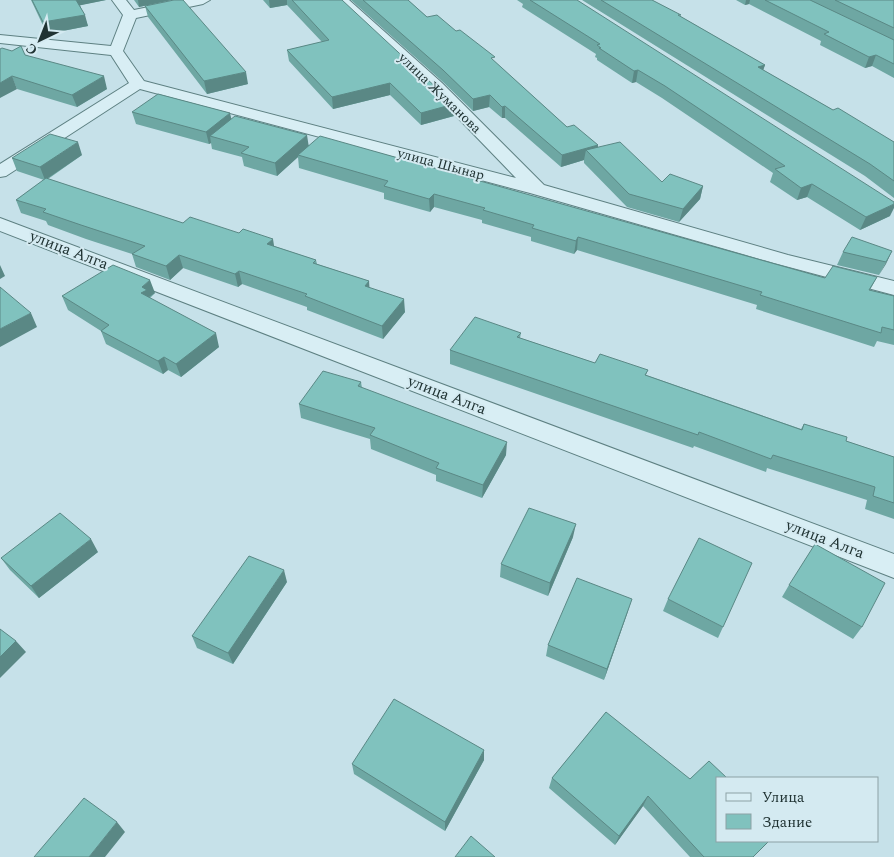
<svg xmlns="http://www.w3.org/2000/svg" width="894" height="857" viewBox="0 0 894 857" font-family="Spectral,serif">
<rect width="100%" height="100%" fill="#c6e1e9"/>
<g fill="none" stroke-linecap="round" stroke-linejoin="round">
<g stroke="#5e8082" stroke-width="2">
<path id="street" d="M112 0H126L134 10 183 0H210L203 4 136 18 123 51 144 81 516 178 430 89 334 0H349L442 83 544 185 788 255 894 281V295L774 263 530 193 140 89 6 176 0 177V164L129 83 111 55 0 43V35L111 46 123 15Z
M0 218 894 554V578L0 231Z"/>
</g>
<use href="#street" fill="#d8eef4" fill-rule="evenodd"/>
</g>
<path fill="#6ea7a3" d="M31 0H106L80 5 88 26 47 34Z
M134 0H172L139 7Z
M263 0H342L454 116 421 125 390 95 333 109 289 61 287 50 322 42 287 5 270 8Z
M351 0H408L427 17 456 31 494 61 567 127 598 145V147L662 182 703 186 700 199 679 222 627 207 584 163V160L561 167 505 118H502L489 107 473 111 443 82Z
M517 0H577L890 216 860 230 807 197 797 200 770 182 773 173 662 98 636 82 632 83 597 60V58L595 57 596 54 522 7 523 4Z
M582 0H652L765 65 763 70 833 110 894 142V198L865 176Z
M736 0H894V78L872 66 865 68 820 45 821 41 749 4 745 5Z
M145 6 248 84 207 94 148 17Z
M0 49 25 55 107 89 77 107 17 89Z
M132 112 231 119 309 145 825 278 877 277 870 290 894 296V345L877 341 874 347 756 309 757 305 577 250 574 254 531 241V237L482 223V220L434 207 430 212 384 199V193L299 168 298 157 277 176 244 166 242 157 212 149 211 143 209 144 136 124Z
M82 155 48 179 183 223 274 246 316 260 317 264 369 281V287L405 312 383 339 307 310V307L242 284 238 287 183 268 170 280 136 267 132 254 86 239 48 225 46 221 21 213 16 200 44 180 17 171 12 158Z
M892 251 879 275 837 265 843 252Z
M155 293 150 298 219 347 181 377 168 370 163 374 106 344 101 331 68 310 62 296Z
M521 333 520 338 595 363 648 370 646 375 801 429 804 424 846 441 894 457V519L865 509 867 500 767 468 766 472 694 446 693 448 450 364V350Z
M361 382 362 388 506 455 482 498 436 481V475L371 449 370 439 301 418 299 404Z
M573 537 548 596 500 577 501 564Z
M98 552 39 598 10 570 1 558Z
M287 582 233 664 197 648 192 636Z
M789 585 862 627 853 639 782 597Z
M668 599 723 627 718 638 663 611Z
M628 611 604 680 546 656 548 645Z
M606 712 753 857H690L643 806 615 845 549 788 552 778Z
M484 760 445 831 354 774 352 764Z"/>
<path fill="#5a8885" d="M75 0H106L77 6Z
M138 0H172L139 7Z
M269 0H287V5L270 8Z
M746 0H750L749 4 745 5Z
M85 15 88 26 47 34 43 22Z
M876 55 872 66 865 68 869 57Z
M765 65 761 76 758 67Z
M638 70 636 82 632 83 634 71Z
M246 72 248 84 207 94 204 81Z
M12 76 17 89 0 98V83Z
M104 76 107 89 77 107 72 95Z
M390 83V95L333 109 332 97Z
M490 95 489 107 473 111V99Z
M454 104V116L421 125V113Z
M505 106V118H502V107Z
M230 113 233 126 210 136 211 143 209 144 206 132Z
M307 135 309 148 298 155V157L277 176 275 163Z
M78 142 82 155 45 180 40 167Z
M598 145 597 157 586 150 584 160 561 167 562 155Z
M812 184 807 197 797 200 801 188Z
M703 186 700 199 679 222 683 209Z
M434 194V207L430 212 429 199Z
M894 204V208L890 216 860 230 866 217Z
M578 237 577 250 574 254 576 241Z
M273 239 275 252 267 244Z
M892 251 886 264 879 275 886 262Z
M179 255 183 268 170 280 166 266Z
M0 265 5 276 0 279Z
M239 271 242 284 238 287 235 274Z
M150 280 155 293 149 297 151 303 141 293 142 287Z
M369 281 370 295 365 286Z
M404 299 405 312 383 339 382 326Z
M31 313 37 327 0 347V329Z
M216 333 219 347 181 377 176 364Z
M164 357 168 370 163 374 158 361Z
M507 442 506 455 482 498 483 485Z
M576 524 573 537 548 596 550 583Z
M91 539 98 552 39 598 31 586Z
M284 570 287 582 233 664 228 653Z
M632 599 628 611 604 680 607 669Z
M16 641 26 652 0 678V657Z
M484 750V760L445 831V822Z
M648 796 643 806 615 845 619 836Z
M117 822 125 832 105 857H89Z"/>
<path fill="#80c2be" stroke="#5a8885" d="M32 0H76L85 15 43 22Z
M174 0H183L246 72 204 81 145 6Z
M292 0H342L454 104 421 113 390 83 332 97 287 50 329 40Z
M363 0H408L427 17 437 15 456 31 460 30 495 57 491 58 567 127 574 125 598 145 562 155 505 106 502 107 490 95 473 99 443 70Z
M530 0H577L894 202V204L866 217 812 184 801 188 775 169 785 166 665 86 638 70 634 71 599 48H601L597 45 600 44Z
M601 0H652L681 15H678L765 65 758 67 833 110 838 108 894 142V181L870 164Z
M765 0H810L894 40V64L876 55 869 57 824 34 829 32Z
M835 0H894V28Z
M21 46 25 55 104 76 72 95 12 76 0 83V49L2 48 12 51Z
M158 94 230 113 206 132 132 112Z
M235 116 307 135 275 163 241 153 249 147 210 136Z
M50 134 78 142 40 167 12 158Z
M320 136 825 278 833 266 877 277 869 290 894 296V330L882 327 881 333 760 295 762 292 578 237 576 241 532 228 534 225 483 210 485 208 434 194 429 199 384 186 388 181 298 155Z
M620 142 662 182 670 174 703 186 683 209 629 194 586 150Z
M46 178 183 223 190 217 239 233 243 229 273 239 267 244 316 260 313 263 369 281 365 286 404 299 382 326 305 296 307 294 239 271 235 274 179 255 166 266 132 254 145 246 81 225 43 212 46 209 16 200Z
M852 237 892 251 886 262 843 252Z
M113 265 150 280 142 287 147 290 141 293 216 333 176 364 164 357 158 361 101 331 109 325 62 296Z
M0 287 31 313 0 329Z
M475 317 521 333 517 337 595 363 600 354 648 370 645 375 802 430 804 424 847 437 846 441 894 457V503L873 496 875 487 773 455 771 459 699 432 698 435 450 350Z
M323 371 361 382 358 386 507 442 483 485 436 468 439 463 370 435 375 428 299 404Z
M529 508 576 524 550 583 501 564Z
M60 513 91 539 31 586 1 558Z
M699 538 752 563 723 627 668 599Z
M815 544 885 583 862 627 789 585Z
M249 556 284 570 228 653 192 636Z
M577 578 632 599 607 669 548 645Z
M0 629 16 641 0 657Z
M394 699 484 750 445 822 352 764Z
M606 712 690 779 709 761 727 778H718V841H769L753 857H704L648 796 619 836 552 778Z
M84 798 117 822 89 857H34Z
M471 836 495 857H455Z"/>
<g text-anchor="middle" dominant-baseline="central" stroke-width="4" stroke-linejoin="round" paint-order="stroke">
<g font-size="14" fill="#203333" stroke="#d4eaf1">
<text transform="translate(440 93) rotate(44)">улица Жуманова</text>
<text transform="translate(441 164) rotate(15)">улица Шынар</text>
</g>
<g font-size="16" fill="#203333" stroke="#d4eaf1">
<text transform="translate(69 250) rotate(21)">улица Алга</text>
<text transform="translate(447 395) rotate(21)">улица Алга</text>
<text transform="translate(825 539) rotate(21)">улица Алга</text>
</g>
</g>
<rect x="716" y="777" width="162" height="65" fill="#d4eaf1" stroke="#8ca1a5"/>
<rect x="726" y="793" width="25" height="8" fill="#d8eef4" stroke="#8ca1a5"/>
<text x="762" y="802" font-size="15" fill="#203333">Улица</text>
<rect x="726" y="814" width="25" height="15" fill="#80c2be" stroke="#8ca1a5"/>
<text x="762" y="827" font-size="15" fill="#203333">Здание</text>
<g transform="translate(40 40) rotate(223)" stroke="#d4eaf1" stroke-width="4" paint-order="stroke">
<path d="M0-4L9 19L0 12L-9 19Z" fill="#203333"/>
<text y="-8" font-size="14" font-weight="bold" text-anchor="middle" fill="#203333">С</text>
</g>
</svg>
